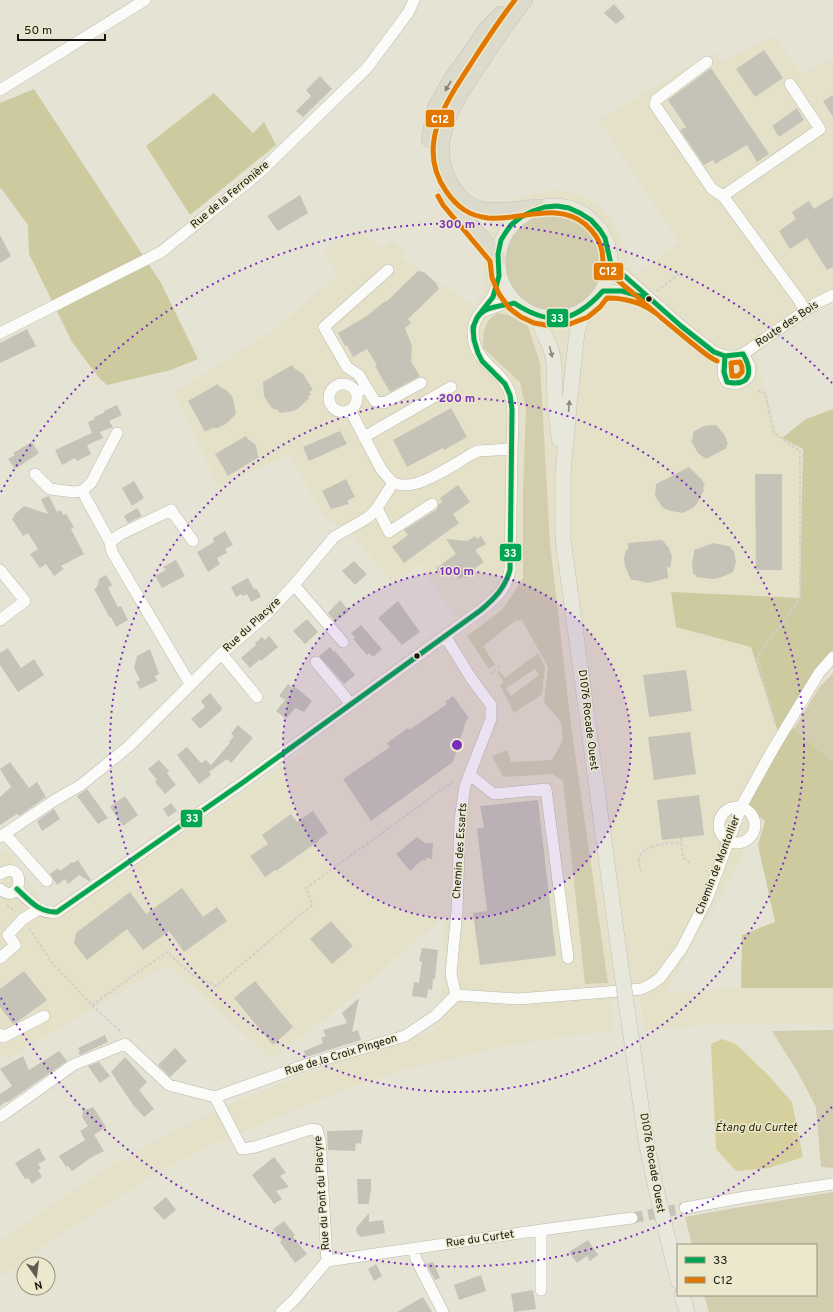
<svg xmlns="http://www.w3.org/2000/svg" width="833" height="1312" viewBox="0 0 833 1312" font-family="Overpass,sans-serif">
<rect width="100%" height="100%" fill="#e5e3d4"/>
<path fill="#e4e1c8" d="M774 36 802 74 833 58V297L755 354 777 430 803 449 804 602 783 740 753 807 761 824 665 994 741 988H833V1023L711 1024 644 1031 640 997 610 1000 613 1031 568 1036 505 1046 400 1071 339 1092 208 1146 155 1174 60 1235 0 1277V1241L47 1208 111 1166 172 1132 236 1102 310 1072 391 1044 434 1031 445 973 444 917 331 1014 271 1059 168 964 6 1060 0 1052V855L6 849 54 920 308 749 300 733 455 618 420 564 393 583 353 536 323 516 290 454 218 487 175 392 278 327 337 275 324 250 357 230 384 248 392 239 406 252 401 258 474 306 485 288 484 263 487 234 518 198 554 189 581 195 604 210 617 229 636 274 679 242 599 120 715 51 721 62Z"/>
<path fill="#d1cdae" fill-rule="evenodd" d="M504 261a50 50 0 1 1 100 0a50 50 0 1 1-100 0Z
M497 313 508 315 528 326 540 363 550 544 571 725 608 983 585 984 563 781 552 774 503 777 492 756 507 750 511 762 552 760 563 740 561 722 544 702 548 667 522 620 515 621 483 646 495 665 489 669 467 636 503 609 523 578V491L526 410 520 382 483 348C484 331 482 324 497 313Z
M538 653 545 667 542 694 514 713 500 685 504 682 497 672 499 671 505 678ZM535 669 539 675 511 696 506 688Z
M833 673V762L794 729 819 688Z
M833 1030V1168L821 1167 816 1107 797 1071 772 1031Z
M833 1192V1312H709L704 1295H816V1245H692L685 1217 735 1208Z"/>
<path fill="#ceca9f" d="M34 89 161 283 198 359 171 370 107 385 99 378 72 342 29 254 28 225 0 187V103Z
M214 93 253 133 264 122 276 145 190 215 146 146Z
M833 409V652L788 724 833 762V988H741L742 935 775 922 758 845 765 821 742 805 780 738 751 647 676 627 671 592 800 598 803 449 782 438 806 419Z"/>
<path fill="#d6d09e" d="M722 1039 736 1044 768 1075 792 1102 803 1157 769 1168 736 1171 716 1149 711 1044Z"/>
<path fill="#c5c3b7" d="M614 4 625 17 616 24 604 13Z
M764 50 783 78 755 97 736 69Z
M711 68 769 154 757 162 747 145 715 164 713 160 704 165 680 130 686 127 668 100Z
M320 76 332 89 303 117 296 111 311 96 306 90Z
M833 95V117L823 101Z
M797 108 804 120 779 137 772 126Z
M300 195 308 213 278 231 267 216Z
M833 197V267L827 270 807 238 790 249 779 231 796 219 792 212 809 201 814 209Z
M0 235 11 256 0 263Z
M418 271 424 272 436 283 439 289 408 319 411 323 405 328 412 346 411 362 420 376 390 392 375 366 377 365 367 349 353 357 347 345 345 346 338 333 367 316 385 301 386 302Z
M27 329 36 346 0 363V343Z
M292 365 294 368 303 374 313 390 309 392 311 395 308 396 309 398 299 408 293 411 280 413 278 410 273 409 268 403 264 396 263 382Z
M218 384 220 387 226 390 231 395 233 399 236 414 226 424 218 428H212L205 432 188 401Z
M117 405 122 415 109 421 113 427 100 432 103 438 87 445 91 454 77 461 75 458 62 465 55 450 92 433 88 422 95 419 94 417 104 413V411Z
M451 408 467 437 444 450 443 448 407 467 393 440Z
M716 425 724 434 728 444 726 446 727 448 706 459 698 453 691 441 693 438V432L704 426Z
M340 431 347 444 309 461 303 447Z
M246 436 248 439 255 444 257 450V453L259 457 228 476 215 454Z
M32 442 39 453 15 469 8 459 15 455 13 453Z
M689 467 703 481V483L705 484 703 488 704 490 698 502 694 507 683 513 671 511 663 508 655 496 656 484Z
M755 474H782V570H756Z
M346 479 355 497 347 501 349 504 331 509 322 491Z
M134 481 144 498 132 506 122 488Z
M458 485 470 502 453 514 459 523 404 563 392 547 408 535 404 530 436 510 439 504 442 502 440 498Z
M49 496 57 512 61 510 63 515 66 514 74 527 71 529 84 554 61 566 64 569 54 576 46 564 40 568 30 554 38 549 28 533 23 536 12 519 14 517V515L24 506 48 514 41 499Z
M137 508 142 516 128 523 124 516Z
M225 531 233 545 225 549 227 553 217 558 220 564 208 572 197 552 214 542 213 538Z
M475 536 477 539 481 536 486 544 475 550 484 562 474 569 475 572 466 578 464 576 459 579 455 575 449 573 441 575 436 568 456 554 446 539 467 541Z
M662 540 669 548 672 557 670 568 667 567 668 578 648 583 635 580H631L625 566 624 558 626 551 628 549V543Z
M714 543 731 547V549L734 551 736 562 733 572 722 577 714 579 696 577V575L693 574 692 563 694 554V550Z
M176 560 185 576 162 588 155 576 166 570 163 567Z
M354 561 367 574 355 585 342 571Z
M106 575 112 585 108 588 118 607 121 606 128 620 116 627 111 617 110 618 94 589 97 587 99 579Z
M248 578 254 589H257L261 597 251 602 247 594 243 596 241 594 236 597 231 587Z
M340 600 349 611 335 622 328 613Z
M398 601 420 632 402 645 378 618Z
M307 619 318 632 305 644 293 631Z
M361 625 382 649 373 657 369 653 367 655 353 639 355 638 351 633Z
M269 636 278 647 261 661 260 659 250 668 241 658 256 645 255 643 262 637 265 640Z
M330 647 334 652 335 651 355 675 344 684 319 656Z
M8 648 21 668 34 659 44 675 18 692 0 665V653Z
M150 649 159 674 155 676 157 681 140 689 136 682 140 680 134 668 137 656Z
M686 670 692 711 649 717 643 675Z
M288 684 293 688 294 686 312 701 304 712 295 708 286 719 276 711 285 700 279 696Z
M210 693 222 708 221 709 222 710 200 729 191 719 205 707 201 701Z
M453 696 469 718 466 721 453 762 371 821 343 779 390 747 387 743 408 728 409 730 447 704 445 702Z
M238 725 253 738 231 763 227 759 209 772 211 775 199 784 177 755 187 747 201 763 206 760 211 765 230 743 229 742 234 736 231 734Z
M690 732 696 774 654 780 648 737Z
M159 760 169 771 167 773 176 785 165 794 155 782 157 780 148 769Z
M10 762 29 788 37 782 46 797 19 816 17 814 0 825V797L11 787 0 769Z
M87 789 108 818 98 824 77 796Z
M699 795 704 835 662 840 657 800Z
M125 796 138 815 123 826 110 807Z
M538 800 556 956 480 965 473 913 487 911 477 829 484 827 480 806Z
M171 803 177 811 168 817 163 809Z
M54 809 60 819 42 831 37 821Z
M313 811 328 833 318 840 319 841 276 871 275 870 265 877 250 856 268 844 262 835 291 814 297 822Z
M417 837 425 843H433L432 859 427 858 425 861 422 860 410 871 396 854Z
M78 860 91 880 89 881 79 875 68 884 65 879 57 885 50 874 58 868 60 871 72 862 73 863Z
M182 888 203 917 217 907 227 921 184 952 169 931 143 950 127 929 87 960 74 943 76 933 130 892 146 914Z
M331 921 353 946 332 964 310 939Z
M422 948 438 950 435 979H433L432 990 428 989 427 998 412 996 414 982 419 983 422 962 419 961Z
M24 971 47 1000 20 1020 13 1024 0 1007V989Z
M255 981 293 1027 273 1045 234 998Z
M359 998 352 1032 358 1030 361 1040 306 1057 304 1051 323 1043 321 1038 326 1036 323 1030 347 1023 342 1013Z
M105 1035 108 1042 80 1055 78 1052H80L78 1048Z
M175 1048 187 1061 170 1077 158 1065Z
M59 1051 67 1061 8 1102H5L0 1106V1094L12 1086 0 1069 23 1056 29 1070Z
M125 1057 147 1082 139 1090 154 1109 144 1117 133 1105 111 1072Z
M99 1062 110 1076 100 1083 88 1066Z
M93 1107 106 1127 94 1135 104 1151 92 1157 72 1171 68 1166 66 1167 59 1156 85 1140 80 1131 88 1126 82 1117 83 1111Z
M363 1130 361 1144 356 1143 355 1151 328 1150 327 1131Z
M39 1148 46 1160 38 1164 41 1168 38 1170 42 1177 32 1184 28 1178 25 1179 15 1163Z
M274 1157 286 1173 280 1176 289 1187 276 1191 282 1199 274 1204 252 1175Z
M357 1179H371V1193H370L369 1204H358Z
M166 1197 176 1210 164 1220 153 1208Z
M369 1213V1222L383 1220 385 1233 361 1237 357 1234 356 1228Z
M284 1221 295 1235 293 1237 307 1254 295 1263 280 1242 282 1240 273 1229Z
M588 1240 598 1255 590 1261 587 1256 577 1263 569 1252Z
M433 1262 440 1278 435 1280 426 1264Z
M376 1264 382 1276 374 1281 368 1269Z
M481 1275 486 1291 459 1300 454 1285Z
M533 1290 536 1309 514 1312 511 1294Z
M423 1297 432 1312H397Z"/>
<g fill="none" stroke-linecap="round" stroke-linejoin="round">
<path stroke="#c6c4b6" stroke-width="11" stroke-dasharray="11 5.5" stroke-linecap="butt" d="M632 1218 685 1208"/>
<g stroke="#bbb9ae" stroke-width="12">
<path id="minor" d="M707 62 656 100 655 105 712 189 723 196
M790 84 820 129 723 196 799 300 805 311
M0 90 145 0
M611 264 681 326 714 352 725 356H734L743 354 815 304 833 295
M603 291H622L647 298
M481 312 503 304 514 303
M0 333 161 252 258 174 367 68 408 13 414 0
M725 356 723 370 724 377 727 382C739 386 753 380 749 365 747 361 745 357 743 354
M329 398a14 14 0 1 1 28 0a14 14 0 1 1-28 0Z
M366 387 375 401 384 403 421 383
M356 393 366 387 359 375 347 367 324 327 388 270
M350 410 381 469 393 483
M364 437 451 387
M35 474 50 489 74 492 82 491 91 483 117 433
M82 491 110 542 112 552 190 684
M377 508 389 532 432 504
M110 542 121 534 171 510 193 541
M0 570 25 601 0 620
M294 585 343 642
M445 636 471 678 491 705V719L465 786 460 820 457 910 451 974 456 995
M220 655 226 659 257 697
M316 662 351 704
M470 775 494 794 546 789 568 958
M719 825a18 18 0 1 1 36 0a18 18 0 1 1-36 0Z
M5 834 47 881
M0 837 55 800 81 785 128 747 220 655 267 614 294 585 334 537 367 518 373 513 377 508 393 483C397 484 401 485 405 485 423 486 456 463 472 454L478 451 512 449
M0 874C27 857 23 908 0 889
M17 889C29 900 40 915 57 912L245 781 481 610C496 597 506 590 510 570 511 531 511 491 512 451 512 433 515 415 511 397 504 368 474 366 473 333 472 319 484 310 491 299 496 293 497 283 499 276
M0 958 15 945 8 935 23 919 39 909
M456 995 518 999 607 992 641 989 650 985 660 978 682 948 707 899 742 805 773 749 819 673 833 657
M0 1034 3 1037 44 1016
M215 1097 305 1065 405 1036 435 1016 456 995
M0 1117 73 1065 125 1044 169 1085 215 1097 242 1149 255 1147 311 1129 317 1130 320 1140 327 1261
M685 1208 745 1197 833 1184
M414 1248 416 1259 443 1312
M327 1261 541 1230 632 1218
M541 1290V1230
M281 1312 294 1300 327 1261"/>
</g>
<g stroke="#c3c2bb" stroke-width="16">
<path id="major" d="M498 262a56 56 0 1 1 112 0a56 56 0 1 1-112 0Z
M584 311 577 332 569 407 563 473V539L621 967
M536 316 551 349 554 363 555 405 559 439
M632 1043 646 1141 655 1184 678 1281
M682 1295 687 1312"/>
</g>
<g stroke="#c3c2bb" stroke-width="18">
<path id="highway" d="M524 0C508 20 494 41 480 62 455 100 422 144 453 189 461 201 473 210 487 211 504 213 522 209 539 208
M430 139 436 108 450 83 487 30 501 15
M446 196 497 258"/>
</g>
<path stroke="#cfcfcb" stroke-width="2" stroke-dasharray="3 2" stroke-linecap="butt" d="M657 291 680 273
M758 391 765 393 774 433 800 451V599L757 657 775 723
M490 674 500 666
M681 838 683 857 690 863
M641 871C630 844 664 844 681 842
M7 905 16 912
M29 928 53 964 92 1005 122 1033
M92 1005 167 952 191 974 216 986 312 905 306 888 455 780"/>
<use href="#minor" stroke="#fbfbf9" stroke-width="11"/>
<use href="#major" stroke="#e8e7dc" stroke-width="15"/>
<use href="#highway" stroke="#dcdaca" stroke-width="17"/>
<g stroke="#c3c2bb" stroke-width="16" stroke-linecap="butt">
<path id="major-bridge" d="M621 967 632 1043"/>
</g>
<use href="#major-bridge" stroke="#e8e7dc" stroke-width="15"/>
<g stroke="#ebe8ce" stroke-width="8">
<path id="bus-1" d="M473 331C475 308 492 307 511 304L514 303C551 327 574 323 603 291H622L649 299
M743 354C753 371 751 387 727 382L724 372 725 356Z
M17 889C29 900 39 913 57 912L245 781 481 610C495 598 505 588 510 570L512 409 510 395 505 384 482 361 478 353 474 340 473 327 478 316 493 297 499 276 498 254 501 240 506 232 511 225 521 217 533 211 545 207 557 206 569 208 580 213 591 220 600 230 605 238 611 264 681 326 714 352 725 356"/>
</g>
<g stroke="#ebe8ce" stroke-width="8">
<path id="bus-2" d="M515 0C500 19 487 39 474 59 448 99 414 145 446 191 457 207 469 216 488 218 520 221 557 201 585 224 593 231 600 240 602 251 603 257 602 264 606 269 614 278 626 287 635 295 654 312 673 328 693 344 701 350 708 357 717 361
M438 196 443 205 490 261 492 278 499 294 509 308 521 317 534 323 551 326 570 324 588 317 600 307 607 298C624 298 639 301 654 312
M740 362 742 367V372L738 376H732L731 363Z"/>
</g>
<use href="#bus-1" stroke="#00a651" stroke-width="5"/>
<use href="#bus-2" stroke="#e37801" stroke-width="5"/>
</g>
<defs><path id="oneway-solid" d="M-6-.8H1V-3.2L6.5 0L1 3.2V.8H-6Z"/></defs>
<use fill="#848275" href="#oneway-solid" transform="translate(448 86) rotate(120)"/>
<g fill="#8a897f">
<use href="#oneway-solid" transform="translate(551 352) rotate(76)"/>
<use href="#oneway-solid" transform="translate(569 406) rotate(-85)"/>
</g>
<circle cx="457" cy="745" r="174" fill="#7b2cbf" fill-opacity=".12"/>
<g fill="none" stroke="#7b2cbf" stroke-width="2" stroke-dasharray="2 4">
<circle cx="457" cy="745" r="174"/>
<circle cx="457" cy="745" r="347"/>
<path d="M832 1107A521 521 0 0 1 1 998M1 492A521 521 0 0 1 832 383"/>
</g>
<g fill="#18170e" stroke="#ebe8ce" stroke-width="1.5">
<circle cx="649" cy="299" r="3.5"/>
<circle cx="417" cy="656" r="3.5"/>
</g>
<g text-anchor="middle" dominant-baseline="central" stroke-width="3" stroke-linejoin="round" paint-order="stroke">
<g font-size="11" fill="#18170e" stroke="#ebe8ce">
<text transform="translate(230 195) rotate(-40)">Rue de la Ferronière</text>
<text transform="translate(787 324) rotate(-34)">Route des Bois</text>
<text transform="translate(252 625) rotate(-43)">Rue du Placyre</text>
<text transform="translate(588 720) rotate(83)">D1076 Rocade Ouest</text>
<text transform="translate(460 851) rotate(-86)">Chemin des Essarts</text>
<text transform="translate(718 865) rotate(-69)">Chemin de Montollier</text>
<text transform="translate(341 1055) rotate(-17)">Rue de la Croix Pingeon</text>
<text transform="translate(652 1163) rotate(80)">D1076 Rocade Ouest</text>
<text transform="translate(322 1193) rotate(-94)">Rue du Pont du Placyre</text>
<text transform="translate(480 1239) rotate(-8)">Rue du Curtet</text>
</g>
<g font-size="12" font-style="italic" fill="#302c0f" stroke="#ebe8ce">
<text x="756" y="1128">Étang du Curtet</text>
</g>
</g>
<circle cx="457" cy="745" r="6" fill="#7b2cbf" stroke="#ebe8ce" stroke-width="2"/>
<g font-size="12" text-anchor="middle" font-weight="bold" fill="#7b2cbf" stroke="#ebe8ce" stroke-width="3" stroke-linejoin="round" paint-order="stroke">
<text x="457" y="228">300 m</text>
<text x="457" y="402">200 m</text>
<text x="457" y="575">100 m</text>
</g>
<g stroke="#ebe8ce" stroke-width="1.5">
<rect x="425" y="109" width="30" height="19" rx="4" fill="#e37801"/>
<rect x="593" y="262" width="31" height="19" rx="4" fill="#e37801"/>
<rect x="546" y="308" width="23" height="20" rx="4" fill="#00a651"/>
<rect x="499" y="543" width="23" height="19" rx="4" fill="#00a651"/>
<rect x="180" y="809" width="23" height="19" rx="4" fill="#00a651"/>
</g>
<g font-size="11" text-anchor="middle" font-weight="bold" fill="#fff">
<text x="440" y="123">C12</text>
<text x="608" y="275">C12</text>
<text x="557" y="322">33</text>
<text x="510" y="557">33</text>
<text x="192" y="822">33</text>
</g>
<rect x="677" y="1244" width="140" height="52" fill="#ebe8ce" stroke="#979481"/>
<rect x="685" y="1257" width="20" height="6" fill="#00a651" stroke="#979481"/>
<text x="713" y="1264" font-size="12" fill="#18170e">33</text>
<rect x="685" y="1277" width="20" height="6" fill="#e37801" stroke="#979481"/>
<text x="713" y="1284" font-size="12" fill="#18170e">C12</text>
<g transform="translate(36 1276) rotate(166)"><circle r="19" fill="#ebe8ce" stroke="#979481"/>
<path d="M0-3L7 15L0 10L-7 15Z" fill="#605e53"/>
<text y="-6" font-size="11" font-weight="bold" text-anchor="middle" fill="#18170e">N</text>
</g>
<path d="M18 34v6h87v-6" fill="none" stroke="#18170e" stroke-width="2"/>
<text x="24" y="34" font-size="12" fill="#18170e" stroke="#ebe8ce" stroke-width="3" paint-order="stroke">50 m</text>
</svg>
